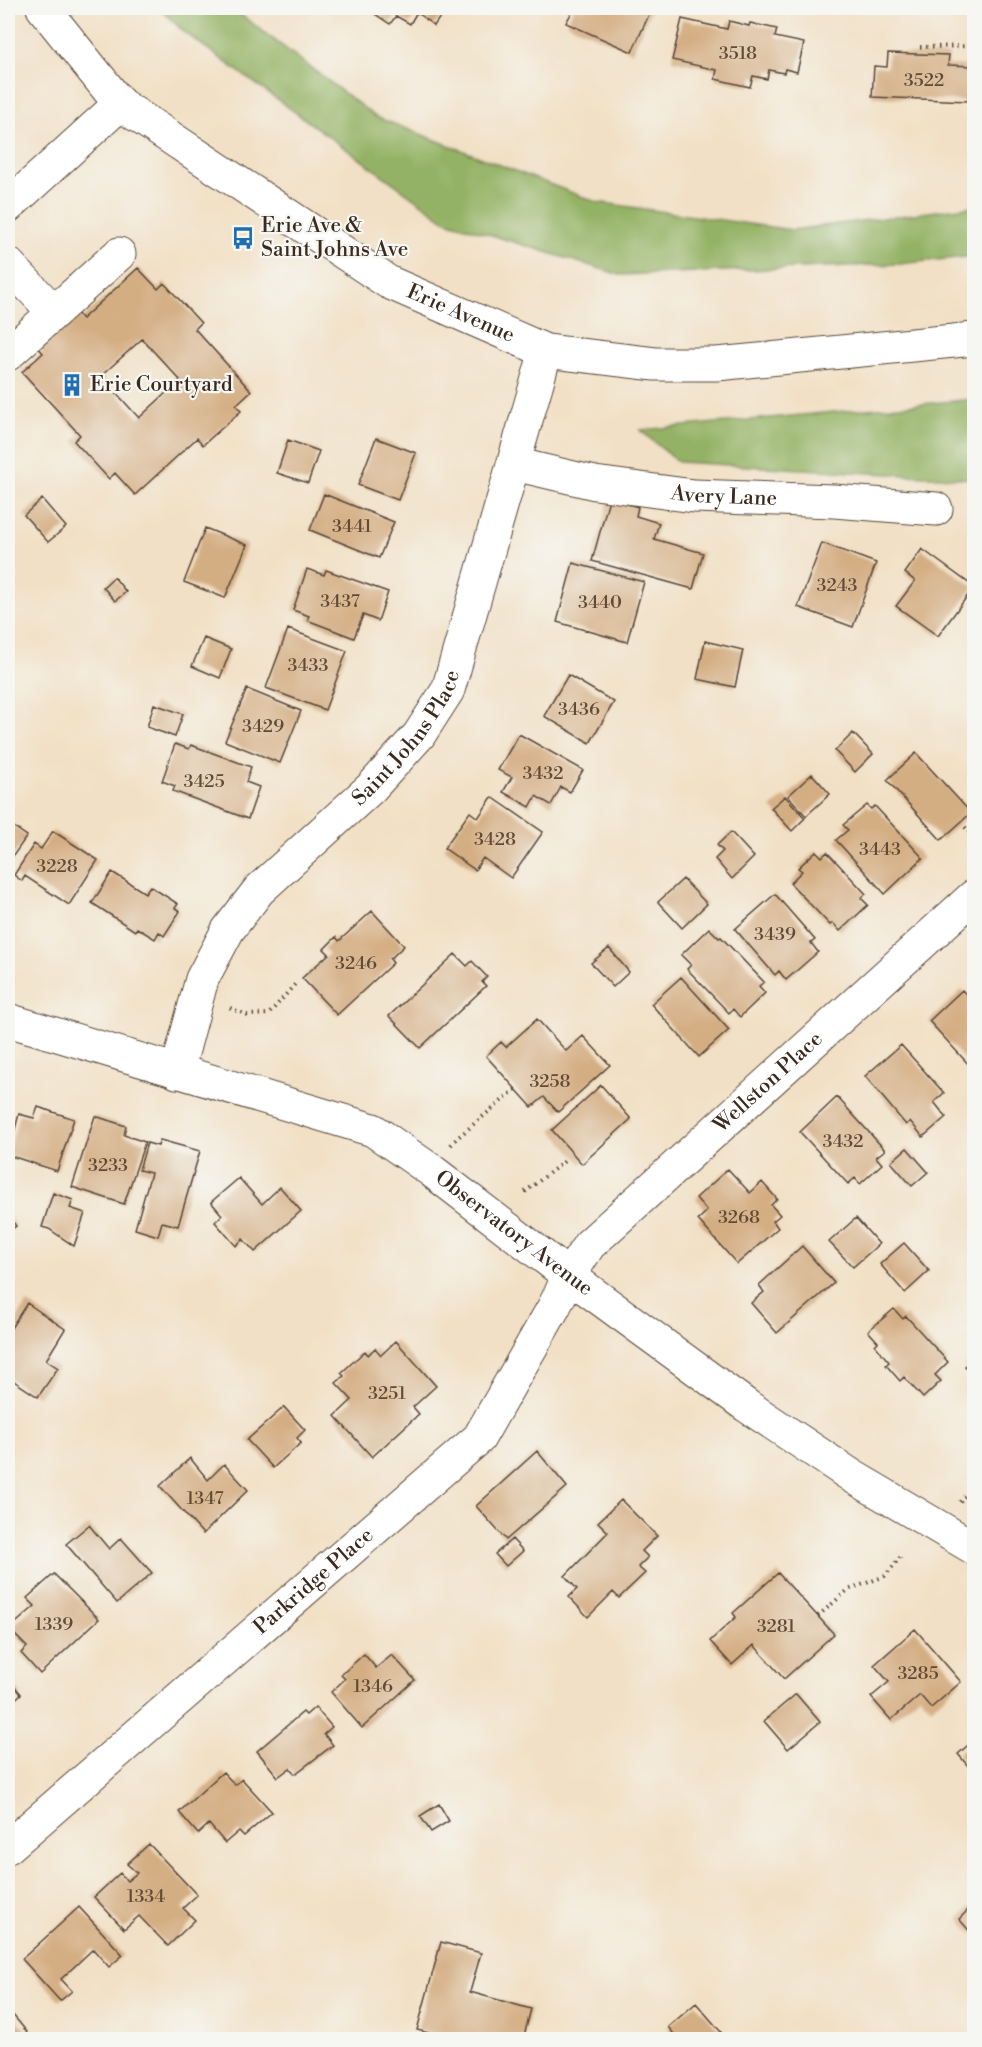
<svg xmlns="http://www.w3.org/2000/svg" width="982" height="2047" viewBox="0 0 982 2047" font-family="'Libre Bodoni',serif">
<rect width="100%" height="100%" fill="#f6f6f2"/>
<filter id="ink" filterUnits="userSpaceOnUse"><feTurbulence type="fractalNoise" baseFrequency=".0167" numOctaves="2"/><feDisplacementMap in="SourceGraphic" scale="12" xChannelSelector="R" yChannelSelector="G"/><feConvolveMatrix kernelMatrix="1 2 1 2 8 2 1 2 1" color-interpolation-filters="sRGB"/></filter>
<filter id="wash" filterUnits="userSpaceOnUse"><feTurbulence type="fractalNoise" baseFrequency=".008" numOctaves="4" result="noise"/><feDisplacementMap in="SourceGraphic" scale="24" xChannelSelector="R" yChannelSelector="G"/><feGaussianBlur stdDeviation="1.35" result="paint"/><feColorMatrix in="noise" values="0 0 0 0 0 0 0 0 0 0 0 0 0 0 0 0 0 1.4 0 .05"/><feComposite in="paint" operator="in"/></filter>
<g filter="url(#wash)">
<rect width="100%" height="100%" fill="#f1e0c5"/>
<path fill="#94b265" stroke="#686e42" stroke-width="1.5" d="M159 8H232L376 117 596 202 792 230 974 206V256L899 264 620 275 446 221 184 32Z
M974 399V479L678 462 640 430Z"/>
<g id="blocks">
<path fill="#d4ae83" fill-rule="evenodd" d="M366 8H446L434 26 417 12 410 24 396 16 390 24Z
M568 8H652L632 52 566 23 573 10Z
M682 19 727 29 729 21 749 26 750 23 777 29 775 37 804 43 797 72 785 69 784 73 769 70 767 79 753 76 750 87 715 79 717 70 672 60Z
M888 53 949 55 948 65 974 66V93H969L968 101 872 97 874 66 887 67Z
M138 268 158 289 164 283 201 323 195 329 251 391 236 405 241 411 203 445 197 438 135 495 115 473 109 479 74 441 80 435 22 372 43 353 38 347 77 313 82 319ZM142 339 180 380 139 418 101 376Z
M376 438 416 453 398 500 358 485Z
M288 440 319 451 308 483 277 473Z
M324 494 394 522 379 558 310 530Z
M42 499 66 527 48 542 24 515Z
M609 499 638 507 636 516 659 523 654 539 703 553 693 589 592 561Z
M205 528 247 545 225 598 184 582Z
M822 543 876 563 853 627 798 607Z
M922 549 974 587 938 636 896 606 915 581 905 573Z
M573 563 644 582 627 642 557 622Z
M307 569 324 575 326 570 388 592 378 621 363 615 354 638 307 620 309 616 293 610Z
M114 577 126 592 115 601 103 587Z
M288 629 347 651 325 710 266 688Z
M204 638 231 649 220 678 192 666Z
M705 641 743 650 735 687 697 679Z
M568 675 614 702 590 743 544 716Z
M247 689 301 711 280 763 225 741Z
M154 704 183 714 175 737 147 727Z
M853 733 873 754 855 772 835 751Z
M519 734 583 770 570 792 561 787 551 805 536 796 530 807 503 792 512 777 498 770Z
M175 744 189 749 191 745 251 767 246 782 259 787 248 819 173 791 175 786 162 781Z
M916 753 971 813 941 840 887 780Z
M812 774 830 794 806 816 788 796Z
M785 796 805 818 792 831 771 808Z
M492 797 543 832 511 878 483 858 475 870 444 848 470 812 478 818Z
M867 805 871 809 875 806 923 858 885 894 836 840 848 830 843 825Z
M8 823 27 836 13 856 8 852Z
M53 831 98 860 69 905 25 876 22 881 14 875 34 844 41 849Z
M731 832 754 857 732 879 715 859 723 851 717 845Z
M816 851 822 857 827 852 866 894 861 898 868 905 840 931 833 923 830 925 790 883 802 871 798 868Z
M112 872 145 893 150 886 178 904 175 908 180 911 164 936 159 932 155 939 137 928 135 931 92 903Z
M683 879 707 904 682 928 658 902Z
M775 894 815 940 811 943 818 952 786 980 779 971 775 975 735 929Z
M372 911 404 946 390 959 393 963 337 1015 302 978 329 954 324 949 336 937 339 941Z
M709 928 719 938 721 937 764 982 759 986 765 993 740 1017 733 1009 729 1013 687 969 691 965 681 955Z
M609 948 629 972 613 987 591 963Z
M455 954 467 966 472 961 487 977 482 982 486 986 420 1048 389 1016Z
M681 977 729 1030 699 1057 651 1004Z
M962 990 974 1003V1062L970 1066 929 1021Z
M537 1019 566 1051 583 1036 610 1065 558 1112 544 1097 532 1107 486 1056 501 1042 506 1047Z
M901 1045 944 1093 934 1102 946 1117 923 1137 910 1121 906 1125 865 1076Z
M601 1085 631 1119 582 1164 552 1130Z
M837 1097 885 1150 876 1157 882 1164 860 1184 855 1178 848 1184 800 1132Z
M38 1107 74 1119 57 1171 8 1155 19 1114 34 1118Z
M95 1116 126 1126 124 1135 145 1142 124 1204 72 1187Z
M160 1140 200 1151 178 1226 162 1222 158 1236 135 1229 151 1173 139 1170 147 1143 158 1146Z
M907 1148 928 1172 912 1186 891 1162Z
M728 1169 750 1193 762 1182 777 1199 771 1205 780 1215 773 1221 778 1228 737 1264 698 1220 707 1211 696 1198Z
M239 1178 262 1204 280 1187 301 1211 255 1252 243 1239 236 1246 215 1222 222 1215 211 1202Z
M53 1193 73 1200 70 1208 85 1213 74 1246 49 1229 42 1227Z
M8 1215 16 1226 8 1232Z
M856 1218 879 1244 853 1267 829 1242Z
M904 1243 929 1271 905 1293 880 1264Z
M802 1246 834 1283 777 1333 751 1303 764 1292 759 1285Z
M27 1303 65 1329 46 1360 58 1368 38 1397 8 1377V1325L11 1328Z
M894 1309 903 1319 906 1316 948 1362 935 1375 941 1381 923 1398 904 1377 900 1381 886 1365 889 1362 875 1345 878 1342 868 1331Z
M396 1341 436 1386 413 1407 419 1414 372 1457 335 1416 352 1400 336 1383 344 1376 341 1373 365 1351 368 1355 375 1348 381 1355Z
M974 1358V1377L965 1366Z
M284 1407 305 1430 297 1438 301 1443 273 1468 247 1440Z
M537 1451 567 1487 506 1540 476 1506Z
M190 1458 208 1480 224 1464 248 1490 203 1534 160 1486Z
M621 1500 657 1536 642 1551 648 1557 638 1567 645 1573 619 1598 613 1592 588 1617 569 1597 577 1589 565 1576 608 1532 598 1522Z
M89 1525 109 1549 121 1538 152 1573 117 1603 66 1544Z
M512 1539 523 1551 506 1566 495 1554Z
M778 1573 834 1634 784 1679 754 1645 732 1665 710 1641 736 1617 733 1613Z
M54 1574 99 1619 40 1674 21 1653 27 1647 9 1629 35 1606 27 1598Z
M915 1629 961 1682 931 1708 920 1695 891 1720 871 1697 889 1682 874 1665Z
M364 1654 376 1668 392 1655 415 1680 362 1728 331 1692 345 1679 341 1675Z
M8 1678 21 1694 8 1706Z
M796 1694 820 1722 788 1749 764 1721Z
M315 1707 332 1727 324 1734 333 1745 295 1774 290 1768 278 1777 257 1751 303 1712 306 1715Z
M974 1740V1773L958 1754Z
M223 1772 235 1785 242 1779 272 1812 244 1836 239 1831 225 1843 209 1824 198 1834 179 1812Z
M439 1804 449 1821 431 1832 420 1816Z
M149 1844 197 1895 183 1908 195 1920 168 1946 139 1916 124 1929 94 1897 120 1873 127 1881 137 1873 127 1864Z
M974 1904V1936L959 1919Z
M79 1907 123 1955 109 1967 93 1949 61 1979 72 1991 60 2001 22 1959Z
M441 1942 481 1953 470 1992 531 2009 523 2040H436L437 2035 417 2030Z
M696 2003 721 2032 713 2040H679L668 2027Z
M8 2009 27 2032 19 2040H8Z"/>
</g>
</g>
<g filter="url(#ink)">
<use href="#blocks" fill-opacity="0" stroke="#564537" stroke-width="1.5"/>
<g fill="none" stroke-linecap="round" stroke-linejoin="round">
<g stroke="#564537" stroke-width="35">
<g id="minor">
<path id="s1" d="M43 8 120 104 388 282 546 351 655 364H717L974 339"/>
<path d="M8 206 120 104"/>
<path d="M8 264 54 312"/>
<path d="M8 354 119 254"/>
<path id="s2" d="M514 464 595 483 694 496 834 501 936 509"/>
<path id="s3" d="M8 1020 373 1130 432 1171 569 1276 747 1406 852 1476 974 1548"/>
<path id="s4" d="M177 1072 202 979 228 930 259 890 371 788 419 735 448 690 546 351"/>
<path id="s5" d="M8 1847 479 1438 554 1307 569 1276 589 1245 974 896"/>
</g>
</g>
<path stroke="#564537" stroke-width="4" stroke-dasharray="1.5 4.5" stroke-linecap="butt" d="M920 47 974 46
M965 827 974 837
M230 1008 247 1015 269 1014 296 983
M451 1145 456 1139 516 1089
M525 1192 566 1160
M960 1502 963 1498 974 1488
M818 1616 848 1590 885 1576 902 1555"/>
<use href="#minor" stroke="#fff" stroke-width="33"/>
</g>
</g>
<defs>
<g id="bus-bare" transform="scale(1.8)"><path d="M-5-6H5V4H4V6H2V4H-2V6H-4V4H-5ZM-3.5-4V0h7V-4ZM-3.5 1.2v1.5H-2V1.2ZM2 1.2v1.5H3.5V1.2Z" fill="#1f6fb2" stroke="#f6f6f2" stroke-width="2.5" paint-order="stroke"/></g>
<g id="building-bare" transform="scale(1.8)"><path d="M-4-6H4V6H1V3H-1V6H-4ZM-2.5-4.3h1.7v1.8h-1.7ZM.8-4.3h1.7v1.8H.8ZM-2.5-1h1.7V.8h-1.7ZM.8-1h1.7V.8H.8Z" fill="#1f6fb2" stroke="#f6f6f2" stroke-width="2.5" paint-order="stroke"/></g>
</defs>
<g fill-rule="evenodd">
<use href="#bus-bare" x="243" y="238"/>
<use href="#building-bare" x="72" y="385"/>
</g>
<g text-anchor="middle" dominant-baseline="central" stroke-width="4.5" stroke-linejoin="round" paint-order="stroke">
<g font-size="18" fill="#614b37">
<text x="738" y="53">3518</text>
<text x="924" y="80">3522</text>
<text x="352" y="526">3441</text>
<text x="837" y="585">3243</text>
<text x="340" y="601">3437</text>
<text x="600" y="602">3440</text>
<text x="308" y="665">3433</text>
<text x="579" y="709">3436</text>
<text x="263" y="726">3429</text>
<text x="543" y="773">3432</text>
<text x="204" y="781">3425</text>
<text x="495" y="839">3428</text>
<text x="880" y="849">3443</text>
<text x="57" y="866">3228</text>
<text x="775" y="934">3439</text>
<text x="356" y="963">3246</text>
<text x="550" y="1081">3258</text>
<text x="843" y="1141">3432</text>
<text x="108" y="1165">3233</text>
<text x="739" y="1217">3268</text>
<text x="387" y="1393">3251</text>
<text x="205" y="1498">1347</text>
<text x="54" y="1624">1339</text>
<text x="776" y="1626">3281</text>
<text x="918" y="1673">3285</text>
<text x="373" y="1686">1346</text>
<text x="146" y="1896">1334</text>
</g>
<g font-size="21" fill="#3b2a1e" stroke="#f6f6f2" text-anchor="start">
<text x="261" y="226">Erie Ave &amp;<tspan x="261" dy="24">Saint Johns Ave</tspan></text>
<text x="90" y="385">Erie Courtyard</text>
</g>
<g font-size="21" fill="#3b2a1e" stroke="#f6f6f2">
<text stroke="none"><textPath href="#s1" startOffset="524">Erie Avenue</textPath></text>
<text stroke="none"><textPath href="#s2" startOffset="213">Avery Lane</textPath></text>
<text stroke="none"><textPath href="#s4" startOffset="416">Saint Johns Place</textPath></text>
<text stroke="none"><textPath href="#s5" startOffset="1088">Wellston Place</textPath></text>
<text stroke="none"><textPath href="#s3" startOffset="556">Observatory Avenue</textPath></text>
<text stroke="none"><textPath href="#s5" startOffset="405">Parkridge Place</textPath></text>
</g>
</g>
<rect width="982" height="2047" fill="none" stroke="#f6f6f2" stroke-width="30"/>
</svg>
